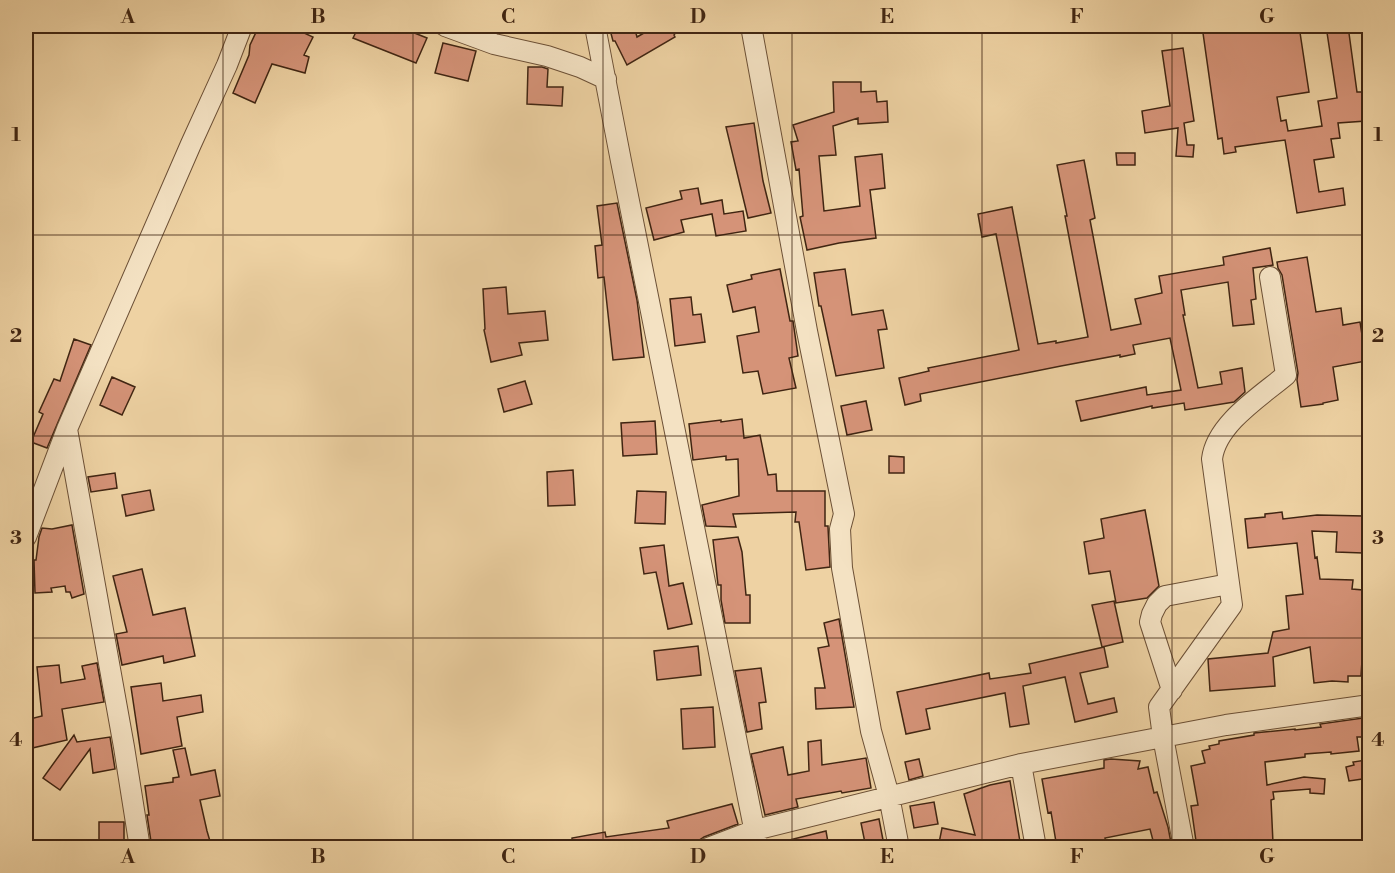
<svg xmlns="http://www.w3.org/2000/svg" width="1395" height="873" viewBox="0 0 1395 873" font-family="'Libre Bodoni',serif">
<rect width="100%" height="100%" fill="#eed2a3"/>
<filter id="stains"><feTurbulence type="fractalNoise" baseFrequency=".00333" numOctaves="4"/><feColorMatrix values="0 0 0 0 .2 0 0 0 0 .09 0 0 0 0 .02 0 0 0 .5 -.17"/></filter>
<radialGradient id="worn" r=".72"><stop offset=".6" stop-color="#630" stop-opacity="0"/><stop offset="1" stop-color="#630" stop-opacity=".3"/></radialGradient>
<path fill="#d59378" stroke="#402512" stroke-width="1.5" d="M259 26H289L313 37 304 55 309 57 305 73 272 64 255 103 233 93 249 55 250 45Z
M359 26H397L427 38 416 63 353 38Z
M609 26H634L637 37 656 26H680L674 35 675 37 627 65 615 41H613Z
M1202 26H1299L1309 92 1277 97 1281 121 1286 120 1288 131 1322 126 1318 101 1337 98 1326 26H1348L1357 92H1365L1366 121 1338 123 1340 138 1331 139 1334 157 1314 160 1319 192 1343 188 1345 205 1297 213 1285 140 1235 147 1236 152 1224 154 1222 138 1218 139Z
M443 43 476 51 468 81 435 73Z
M1183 48 1194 121 1184 123 1187 145H1194L1193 157 1176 156 1178 128 1145 133 1142 111 1170 106 1162 51Z
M528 67H542L548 69 547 87H563L562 106 527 104Z
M833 82H861V92L876 91 877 102 887 101 888 122 858 124V118L833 126 836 155 819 156 824 211 860 206 855 157 882 154 885 188 870 190 876 238 839 243 807 250 800 217 803 216 799 169 796 170 791 142 798 141 793 125 834 112Z
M754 123 763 181 771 213 748 218 726 127Z
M1116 153H1135V165H1117Z
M1084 160 1095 218 1090 220 1111 330 1141 324 1135 299 1162 293 1159 276 1224 265 1223 257 1270 248 1273 265 1253 268 1256 299 1251 300 1254 324 1233 326 1228 282 1181 290 1185 315H1183L1198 388 1222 384 1220 372 1242 368 1245 392 1234 402 1185 410 1184 403 1152 408V406L1081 421 1076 401 1146 387 1147 395 1181 390 1170 338 1133 345 1135 354 1120 357V355L1061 366 920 394 921 401 905 405 899 378 929 371 928 368 1019 350 996 234 982 237 978 214 1012 207 1038 344 1056 341V343L1088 337 1065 216H1067L1057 165Z
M698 188 701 204 722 200 724 214 743 211 746 231 716 236 712 214 681 220 684 232 654 240 646 208 682 199 680 191Z
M617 203 637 300 644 357 613 360 604 277 598 278 595 246 602 245 597 206Z
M1307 257 1316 312 1341 308 1343 325 1360 322 1366 361 1333 367 1338 400 1323 403V404L1301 407 1297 380 1298 373 1282 275 1278 268 1277 262Z
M780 269 790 321H793L798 356 789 358 796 388 763 394 758 371 743 373 737 336 759 332 755 307 733 312 727 285 752 279 751 275Z
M845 269 852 315 883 310 887 329 878 330 884 368 836 376 821 306H819L814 273Z
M506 287 508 314 545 311 548 340 519 343 522 355 491 362 484 330 485 329 483 289Z
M691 297 693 315 701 314 705 342 675 346 670 299Z
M74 339 91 345 47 448 31 442 43 414 39 412 54 379 60 381Z
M112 377 135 387 122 415 100 405Z
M525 381 532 404 504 412 498 389Z
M866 401 872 430 847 435 841 406Z
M742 419 744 438 760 435 768 475 776 474 777 491H825V526H828V527L830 567 806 570 799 522H795L796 512 733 514 736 527 706 526 702 505 739 496 738 459 726 460V456L693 460 689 424 721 420V422Z
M655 421 657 454 623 456 621 423Z
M889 456 904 457V473H889Z
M573 470 575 505 548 506 547 472Z
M115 473 117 488 91 492 88 477Z
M150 490 154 510 126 516 122 495Z
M637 491 666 492 665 524 635 523Z
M1145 510 1159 586 1147 598 1116 603 1110 571 1089 574 1084 542 1104 538 1101 519Z
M1282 512 1283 519 1317 515 1364 516 1363 553 1336 552 1337 532 1312 531 1315 558 1317 557 1320 579 1353 580 1352 589 1363 590 1362 613H1365L1361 676H1348V682L1332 681 1314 683 1310 647 1273 657 1275 686 1210 691 1208 659 1268 653 1273 632 1289 629 1286 596 1303 594 1297 543 1248 548 1245 519 1265 517V514Z
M72 525 84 594 72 598 70 592H66L65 586 51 588 52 592 35 593 34 560H36L39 537 42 528 52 529Z
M738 537 742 552 746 595H750V623H725L721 600V585H718L713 540Z
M664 545 669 586 683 583 692 624 668 629 656 572 644 574 640 548Z
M142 569 153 615 185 608 195 656 164 663 163 656 122 665 116 634 127 632 113 576Z
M1114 601 1123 642 1102 647 1092 605Z
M839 619 854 707 816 709 815 688H825L818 648 829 646 824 623Z
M698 646 701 675 657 680 654 651Z
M1104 647 1108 667 1080 673 1088 704 1114 698 1117 712 1075 722 1065 677 1023 686 1029 724 1010 727 1005 693 926 709 930 729 906 734 897 692 989 673 990 679 1031 673 1029 664Z
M97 663 104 702 62 709 67 740 28 749 26 739V720L42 716 37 667 59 665 61 683 85 679 82 666Z
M761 668 766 702 759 703 762 729 747 732 735 671Z
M161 683 163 701 201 695 203 712 177 717 182 746 141 754 131 687Z
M713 707 715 747 683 749 681 709Z
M1363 718 1365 737H1357L1359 751 1331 754V752L1305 754V757L1265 762 1267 785 1304 777 1325 779 1324 794 1310 793V789L1273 792 1274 799 1271 800 1273 843 1266 844V848H1197L1191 806 1198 805 1191 766 1205 763 1202 751 1210 749 1209 746 1219 744V741L1254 735V733L1295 729V730L1321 727 1320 724Z
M74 735 77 742 110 737 115 769 93 773 90 749 60 790 43 778Z
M821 740 822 765 866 758 871 788 842 793 841 791 796 799 798 807 765 815 751 754 783 747 788 775 809 771 808 742Z
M185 748 191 775 215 770 220 796 200 800 207 831 212 848H152L147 815H149L145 786 173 782V778L179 777 173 750Z
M919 759 923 776 909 780 905 762Z
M1111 759 1140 761 1138 769 1148 767 1154 793 1157 792 1168 827 1172 848H1155L1150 829 1105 838 1106 842 1083 846 1084 848H1057L1051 812 1048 813 1042 779 1104 768V760Z
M1366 760 1369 778 1349 781 1346 767 1354 765 1353 762Z
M1010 781 1021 848H988L987 842 961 848H938L942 828 975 835 964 794 990 785Z
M934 802 938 824 914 828 910 806Z
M732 804 738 824 704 837 698 841 696 846 674 848 672 841 647 844V848H573L572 838 605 832 606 837 669 828 667 821Z
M879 819 883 840 865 843 861 823Z
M99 822H124V848H99Z
M826 831 829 848H777V843Z"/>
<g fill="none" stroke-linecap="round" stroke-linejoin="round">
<g stroke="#6c5036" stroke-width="22">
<path id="minor" d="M445 26 494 44 547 56 580 67 606 79
M595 26 621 161 758 848
M751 26 807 331 844 514 840 529 842 568 871 731 889 796 899 848
M67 429 124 747 140 848
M26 537 67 429 191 144 227 65 242 26
M1172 690 1150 622 1152 614 1157 604 1165 596 1229 584
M1021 764 1036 848
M708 848 755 830 1021 764 1226 725 1370 705
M1184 848 1163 737 1159 707 1232 605 1212 459C1216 424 1261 396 1286 375L1270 277"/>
</g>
<use href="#minor" stroke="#f4e2c3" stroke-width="20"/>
</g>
<path fill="none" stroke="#402512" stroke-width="1.5" stroke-opacity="0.55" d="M223 26V848M413 26V848M603 26V848M792 26V848M982 26V848M1172 26V848M26 235H1370M26 436H1370M26 638H1370"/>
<rect width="1395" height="873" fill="none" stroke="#eed2a3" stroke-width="66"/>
<rect x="33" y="33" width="1329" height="807" fill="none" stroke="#402512" stroke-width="2"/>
<g font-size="20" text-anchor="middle" font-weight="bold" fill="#402512">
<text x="128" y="23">A</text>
<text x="318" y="23">B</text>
<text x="508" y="23">C</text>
<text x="698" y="23">D</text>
<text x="887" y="23">E</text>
<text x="1077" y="23">F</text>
<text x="1267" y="23">G</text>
<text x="16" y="141">1</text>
<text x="1378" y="141">1</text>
<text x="16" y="342">2</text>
<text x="1378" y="342">2</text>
<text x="16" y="544">3</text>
<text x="1378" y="544">3</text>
<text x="16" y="746">4</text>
<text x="1378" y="746">4</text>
<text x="128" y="863">A</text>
<text x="318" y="863">B</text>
<text x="508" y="863">C</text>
<text x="698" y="863">D</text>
<text x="887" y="863">E</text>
<text x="1077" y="863">F</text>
<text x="1267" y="863">G</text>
</g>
<rect width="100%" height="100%" filter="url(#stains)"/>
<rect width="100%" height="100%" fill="url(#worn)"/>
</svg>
